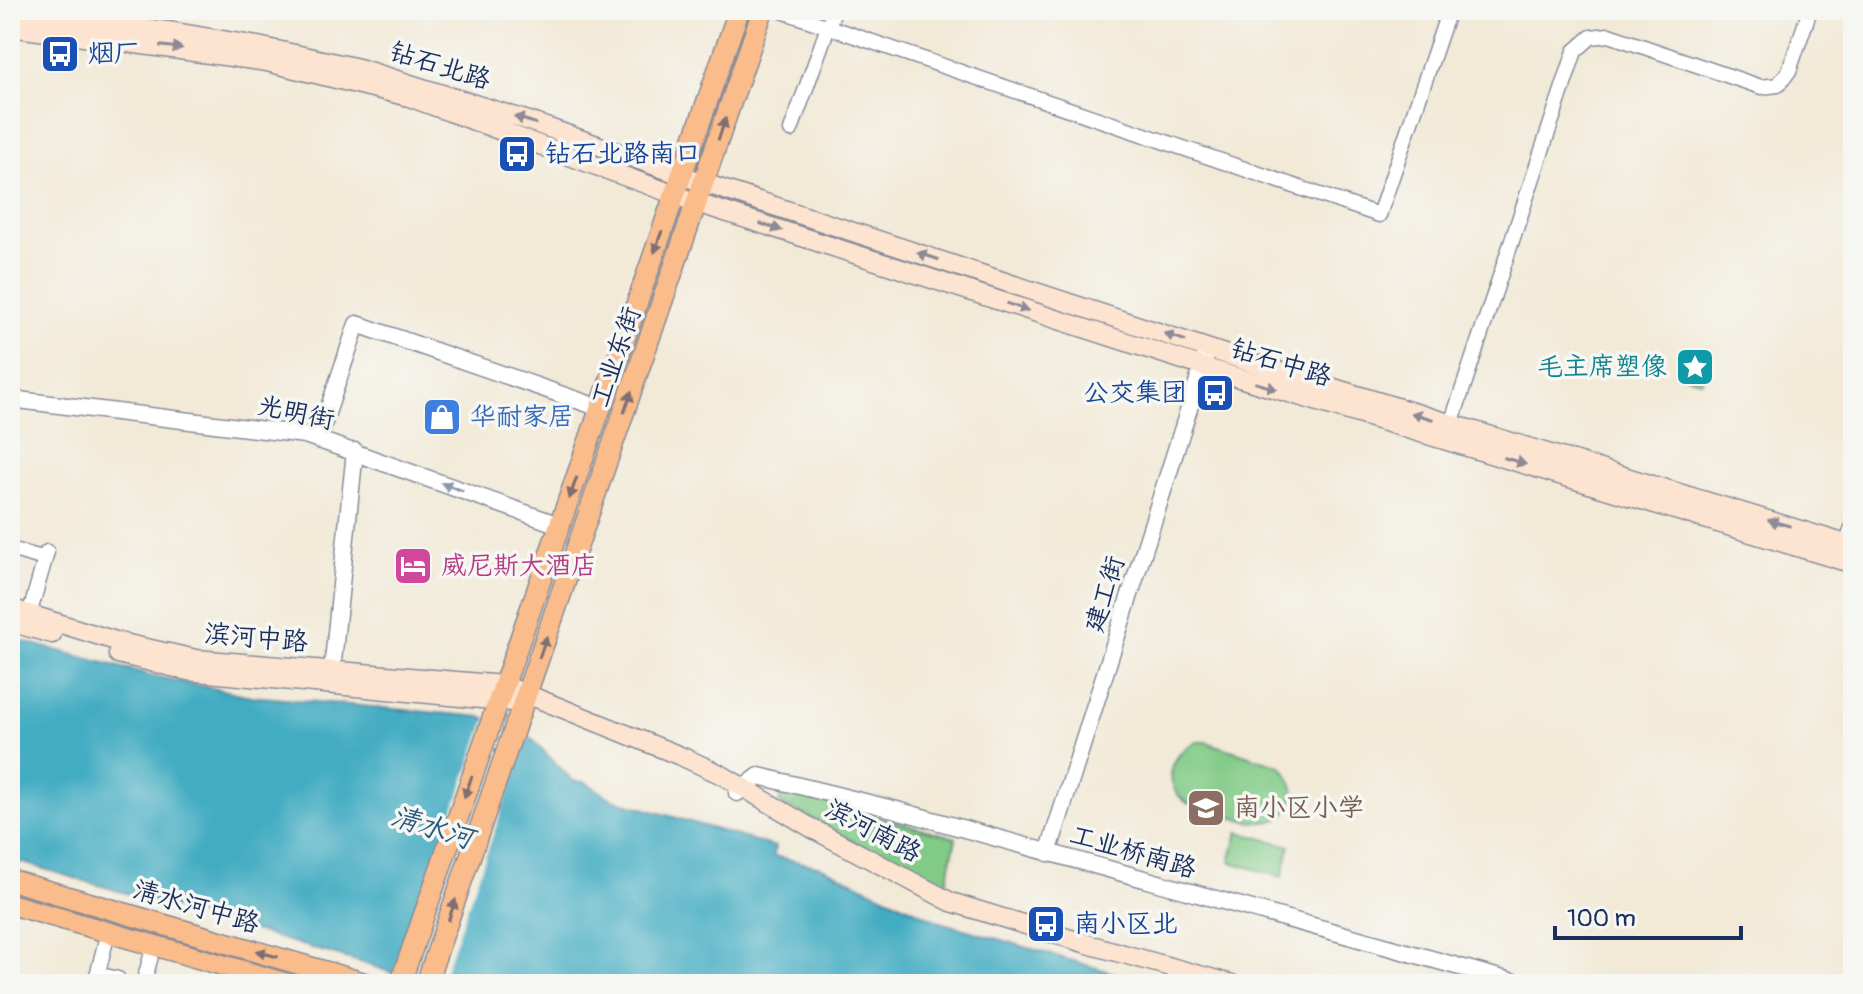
<svg xmlns="http://www.w3.org/2000/svg" width="1863" height="994" viewBox="0 0 1863 994" font-family="Pangolin,'LXGW WenKai TC',sans-serif">
<rect width="100%" height="100%" fill="#f6f6f2"/>
<filter id="ink" filterUnits="userSpaceOnUse"><feTurbulence type="fractalNoise" baseFrequency=".0125" numOctaves="2"/><feDisplacementMap in="SourceGraphic" scale="16" xChannelSelector="R" yChannelSelector="G"/><feConvolveMatrix kernelMatrix="1 2 1 2 8 2 1 2 1" color-interpolation-filters="sRGB"/></filter>
<filter id="wash" filterUnits="userSpaceOnUse"><feTurbulence type="fractalNoise" baseFrequency=".006" numOctaves="4" result="noise"/><feDisplacementMap in="SourceGraphic" scale="32" xChannelSelector="R" yChannelSelector="G"/><feGaussianBlur stdDeviation="1.8" result="paint"/><feColorMatrix in="noise" values="0 0 0 0 0 0 0 0 0 0 0 0 0 0 0 0 0 1.4 0 .05"/><feComposite in="paint" operator="in"/></filter>
<g filter="url(#wash)">
<rect width="100%" height="100%" fill="#f2e9d6"/>
<path fill="#81cb87" stroke="#4e7d72" stroke-width="2" d="M1686 353 1708 360 1702 381 1679 374Z
M1196 742H1206L1281 766C1291 778 1298 790 1291 806 1274 840 1215 811 1187 803 1161 785 1169 755 1196 742Z
M784 791 956 838 945 890 779 802Z
M1238 832 1290 846 1282 877 1230 862Z"/>
<path fill="#42acc2" stroke="#2e6e90" stroke-width="2" d="M10 638 158 677 251 696 482 717 525 732 573 781 585 782 612 799 775 847 773 856 822 867 940 922 1151 984H423L373 966 10 859Z"/>
<path fill="#f2e9d6" d="M488 715 530 731 440 984H423L394 975Z"/>
</g>
<g filter="url(#ink)">
<g fill="none" stroke-linecap="round" stroke-linejoin="round">
<g stroke="#868c9a" stroke-width="17">
<path id="minor" d="M779 10 1379 215 1449 10
M791 130 834 10
M1448 433 1575 51 1591 37 1609 35 1761 87 1778 85 1789 71 1810 10
M10 549 45 559
M1844 554 1853 524
M27 622 47 552
M97 974 118 979 117 984
M95 984 108 932
M143 984 154 946"/>
</g>
<g stroke="#868c9a" stroke-width="19">
<path id="tertiary" d="M10 399 305 435 559 525
M318 440 357 324 600 408
M332 671 355 451
M737 793 759 776 893 809 1521 984
M1048 853 1206 355"/>
</g>
<g stroke="#868c9a" stroke-width="21">
<path id="secondary" d="M10 11 175 32 258 46 359 68 529 121 704 183 1255 364 1853 546
M10 27 267 62 409 97 697 203 1226 374 1853 564
M10 608 119 642 196 659 504 685 683 757 722 775 813 829 951 902 1084 943 1232 984
M10 622 52 634
M118 654 188 671 513 702"/>
</g>
<g stroke="#868c9a" stroke-width="23">
<path id="primary" d="M10 880 368 984
M10 904 288 984
M400 984 739 10
M426 984 763 10"/>
</g>
<use href="#minor" stroke="#fff" stroke-width="14"/>
<use href="#tertiary" stroke="#fff" stroke-width="16"/>
<use href="#secondary" stroke="#fde4d0" stroke-width="18"/>
<use href="#primary" stroke="#f9bc8a" stroke-width="20"/>
</g>
<defs><path id="oneway-solid" d="M-6-.8H1V-3.2L6.5 0L1 3.2V.8H-6Z" transform="scale(2)"/></defs>
<g fill="#8c8a97">
<use href="#oneway-solid" transform="translate(171 47) rotate(7)"/>
<use href="#oneway-solid" transform="translate(525 120) rotate(-162)"/>
<use href="#oneway-solid" transform="translate(771 227) rotate(18)"/>
<use href="#oneway-solid" transform="translate(928 256) rotate(-162)"/>
<use href="#oneway-solid" transform="translate(1018 307) rotate(18)"/>
<use href="#oneway-solid" transform="translate(1175 337) rotate(-161)"/>
<use href="#oneway-solid" transform="translate(1266 386) rotate(17)"/>
<use href="#oneway-solid" transform="translate(1422 416) rotate(-163)"/>
<use href="#oneway-solid" transform="translate(1515 461) rotate(17)"/>
<use href="#oneway-solid" transform="translate(1779 523) rotate(-164)"/>
</g>
<g fill="#7f6e72">
<use href="#oneway-solid" transform="translate(722 129) rotate(-71)"/>
<use href="#oneway-solid" transform="translate(658 242) rotate(109)"/>
<use href="#oneway-solid" transform="translate(628 402) rotate(-71)"/>
<use href="#oneway-solid" transform="translate(573 488) rotate(109)"/>
<use href="#oneway-solid" transform="translate(543 647) rotate(-71)"/>
<use href="#oneway-solid" transform="translate(468 787) rotate(109)"/>
<use href="#oneway-solid" transform="translate(452 910) rotate(-71)"/>
<use href="#oneway-solid" transform="translate(267 954) rotate(-164)"/>
</g>
<use fill="#8d97ae" href="#oneway-solid" transform="translate(452 487) rotate(-160)"/>
</g>
<defs>
<g id="bus-square" transform="scale(2)"><rect x="-9" y="-9" width="18" height="18" rx="4" fill="#1a4fb4" stroke="#f6f6f2"/><path d="M-5-6H5V4H4V6H2V4H-2V6H-4V4H-5ZM-3.5-4V0h7V-4ZM-3.5 1.2v1.5H-2V1.2ZM2 1.2v1.5H3.5V1.2Z" fill="#fff"/></g>
<g id="sight-square" transform="scale(2)"><rect x="-9" y="-9" width="18" height="18" rx="4" fill="#0f9aa8" stroke="#f6f6f2"/><path d="M0-6L1.8-2.2L6-1.7L2.9 1.2L3.7 5.4L0 3.3L-3.7 5.4L-2.9 1.2L-6-1.7L-1.8-2.2Z" fill="#fff"/></g>
<g id="shop-square" transform="scale(2)"><rect x="-9" y="-9" width="18" height="18" rx="4" fill="#3f7fe0" stroke="#f6f6f2"/><path d="M-5-2.5h2.3a2.7 3.5 0 0 1 5.4 0H5L5.5 6h-11ZM-1.5-2.5h3a1.5 2.3 0 0 0-3 0Z" fill="#fff"/></g>
<g id="hotel-square" transform="scale(2)"><rect x="-9" y="-9" width="18" height="18" rx="4" fill="#d1479c" stroke="#f6f6f2"/><path d="M-6-4.5h1.5V1H6V5H4.5V3h-9V5H-6ZM-4 0a1.8 1.8 0 1 1 3.6 0ZM.5 0V-2.5h3Q6-2.5 6 0Z" fill="#fff"/></g>
<g id="school-square" transform="scale(2)"><rect x="-9" y="-9" width="18" height="18" rx="4" fill="#8d6e63" stroke="#f6f6f2"/><path d="M0-5L7-2L0 1L-7-2ZM-4 1L0 2.5L4 1V4Q0 6-4 4Z" fill="#fff"/></g>
</defs>
<g fill-rule="evenodd">
<use href="#bus-square" x="60" y="54"/>
<use href="#bus-square" x="517" y="154"/>
<use href="#sight-square" x="1695" y="367"/>
<use href="#bus-square" x="1215" y="393"/>
<use href="#shop-square" x="442" y="417"/>
<use href="#hotel-square" x="413" y="566"/>
<use href="#school-square" x="1206" y="808"/>
<use href="#bus-square" x="1046" y="924"/>
</g>
<g text-anchor="middle" dominant-baseline="central" stroke-width="7" stroke-linejoin="round" paint-order="stroke">
<g font-size="26" fill="#164399" stroke="#f6f6f2" text-anchor="start">
<text x="88" y="54">烟厂</text>
<text x="545" y="154">钻石北路南口</text>
<text x="1187" y="393" text-anchor="end">公交集团</text>
<text x="1074" y="924">南小区北</text>
</g>
<g font-size="26" fill="#1b2f5e" stroke="#f6f6f2">
<text transform="translate(440 66) rotate(17)">钻石北路</text>
<text transform="translate(616 357) rotate(-71)">工业东街</text>
<text transform="translate(1281 363) rotate(17)">钻石中路</text>
<text transform="translate(296 413) rotate(12)">光明街</text>
<text transform="translate(1105 594) rotate(-73)">建工街</text>
<text transform="translate(256 638) rotate(5)">滨河中路</text>
<text transform="translate(873 831) rotate(28)">滨河南路</text>
<text transform="translate(1133 852) rotate(16)">工业桥南路</text>
<text transform="translate(196 907) rotate(16)">清水河中路</text>
</g>
<g font-size="26" fill="#0d838f" stroke="#f6f6f2" text-anchor="end">
<text x="1667" y="367">毛主席塑像</text>
</g>
<g font-size="26" fill="#366cbe" stroke="#f6f6f2" text-anchor="start">
<text x="470" y="417">华耐家居</text>
</g>
<g font-size="26" fill="#b23c85" stroke="#f6f6f2" text-anchor="start">
<text x="441" y="566">威尼斯大酒店</text>
</g>
<g font-size="26" fill="#785e54" stroke="#f6f6f2" text-anchor="start">
<text x="1234" y="808">南小区小学</text>
</g>
<g font-size="28" font-style="italic" fill="#295b81" stroke="#f6f6f2">
<text transform="translate(432 828) rotate(17)">清水河</text>
</g>
</g>
<rect width="1863" height="994" fill="none" stroke="#f6f6f2" stroke-width="40"/>
<path d="M1555 926v12h186v-12" fill="none" stroke="#1b2f5e" stroke-width="4"/>
<text x="1567" y="926" font-size="24" fill="#1b2f5e" stroke="#f6f6f2" stroke-width="6" paint-order="stroke">100 m</text>
</svg>
